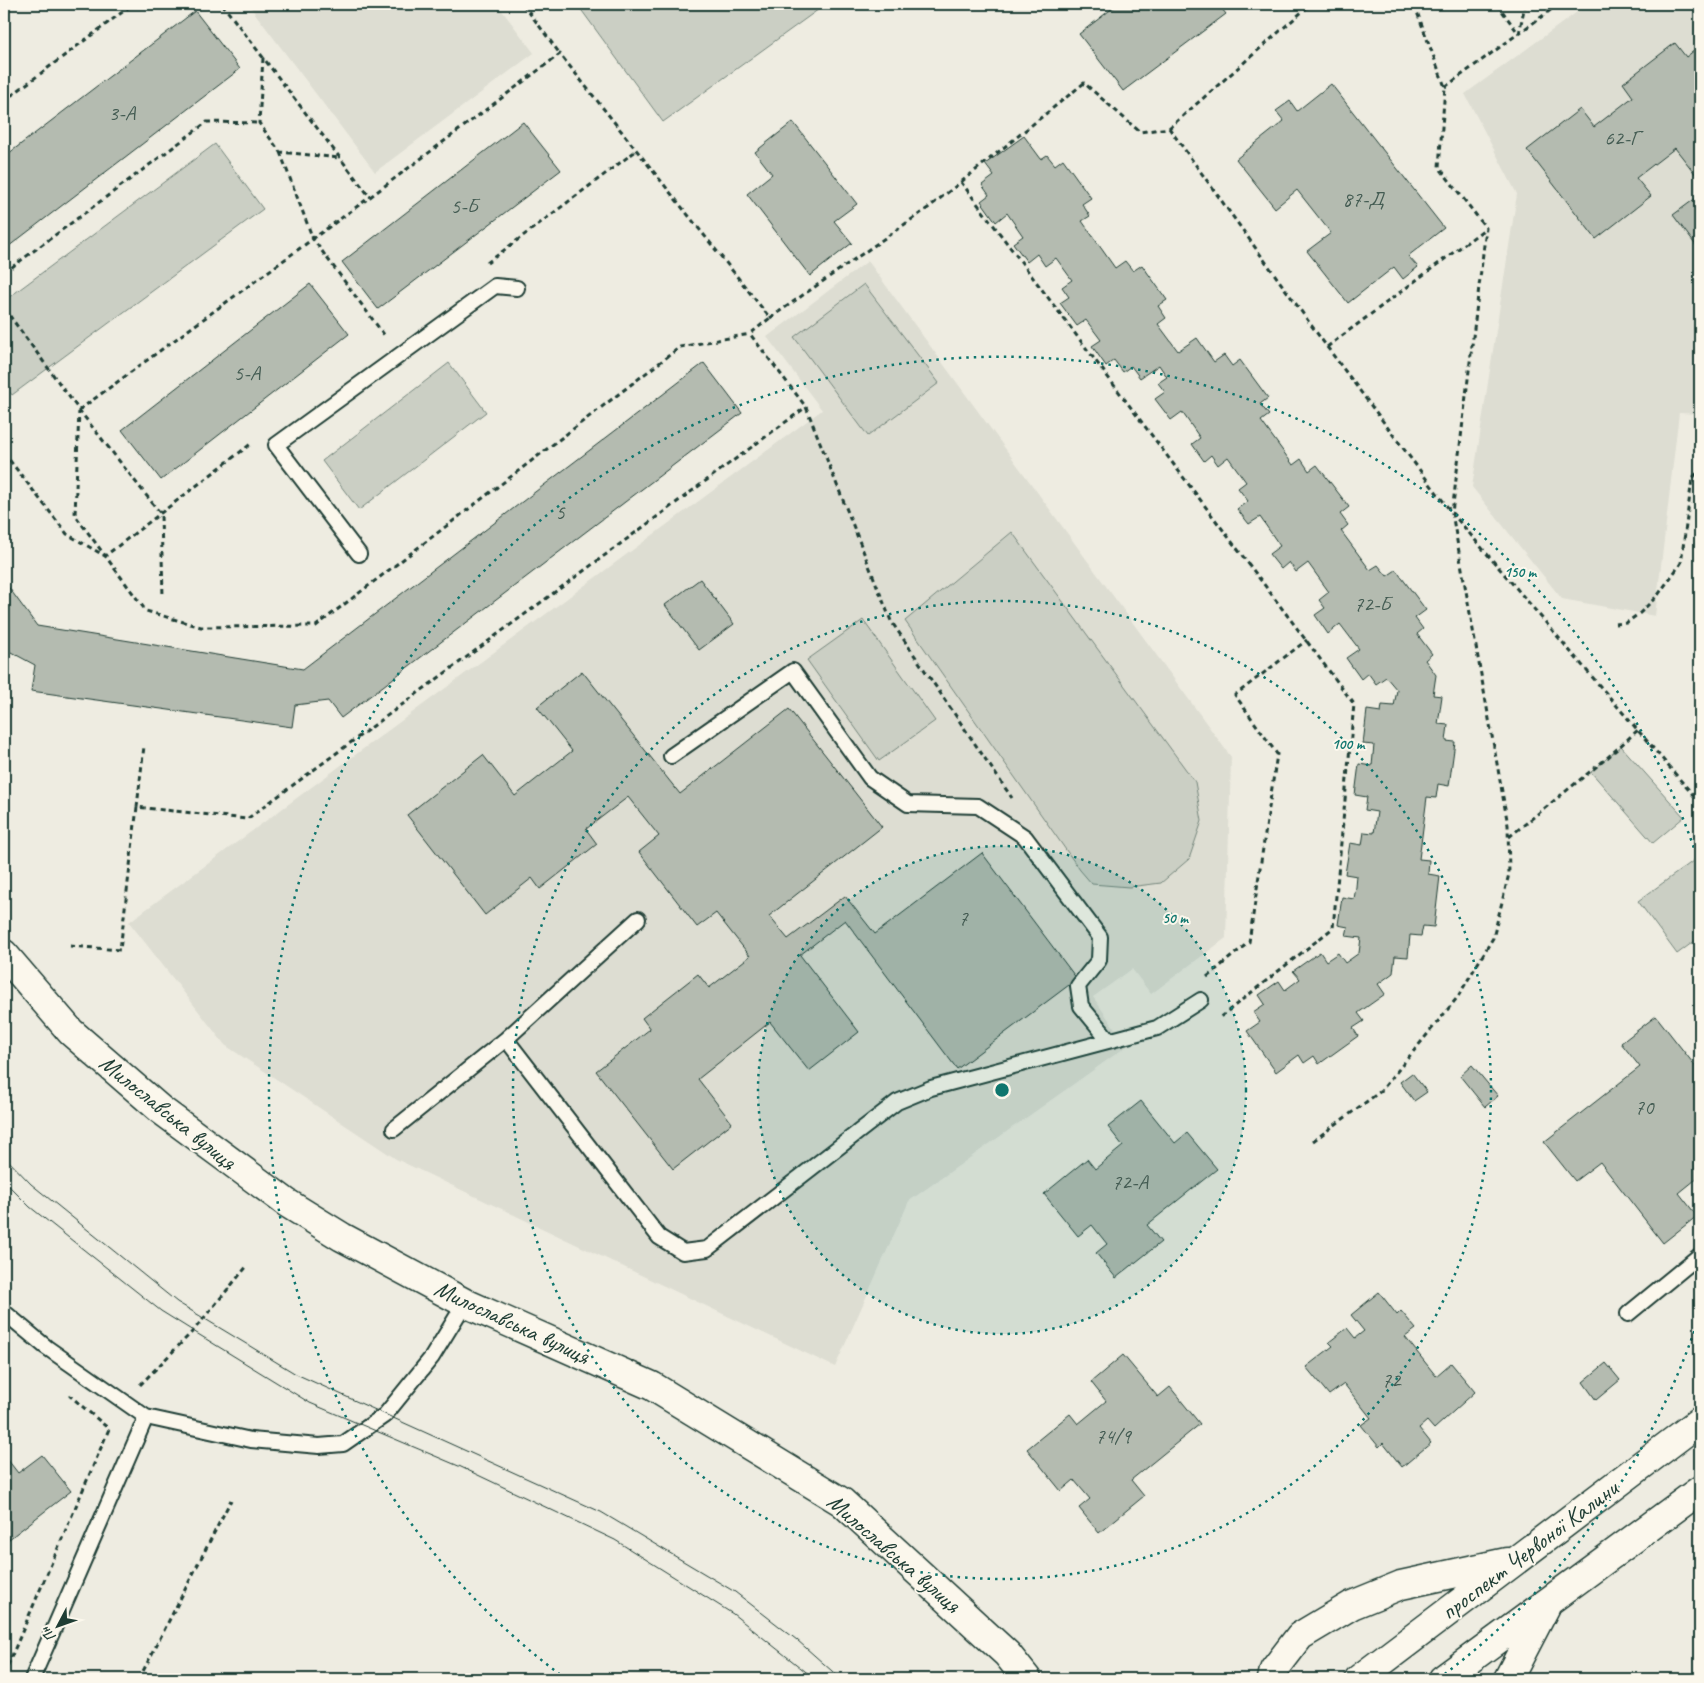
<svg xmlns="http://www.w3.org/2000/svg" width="1704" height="1683" viewBox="0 0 1704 1683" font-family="Caveat,sans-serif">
<rect width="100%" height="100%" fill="#eeece1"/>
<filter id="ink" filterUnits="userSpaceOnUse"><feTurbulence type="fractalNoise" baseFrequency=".02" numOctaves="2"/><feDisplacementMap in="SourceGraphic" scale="10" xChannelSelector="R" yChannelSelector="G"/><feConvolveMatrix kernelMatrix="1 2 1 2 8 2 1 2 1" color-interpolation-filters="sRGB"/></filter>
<g filter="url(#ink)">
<path fill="#ddddd2" d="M248 4H497L534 53 375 172Z
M1588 4H1700V414L1679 413 1655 616 1562 599 1472 487 1517 194 1465 94Z
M868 261 1231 757 1226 938 1151 994 1132 969 1093 997 1127 1046 909 1201 835 1367 396 1159 225 1045 129 922 822 410 767 337Z"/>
<path fill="#cbcfc4" stroke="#75867c" d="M577 4H826L663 122Z
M215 144 263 209 12 395 4 384V301Z
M864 284 939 383 868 436 794 337Z
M449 363 486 412 359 510 322 461Z
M1012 532 1195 782 1202 821 1189 859 1161 883 1129 887 1092 884 1080 870 905 621Z
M863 620 935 721 879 761 807 660Z
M1621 746 1684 817 1653 843 1591 772Z
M1700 856V937L1677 954 1638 901Z"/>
<path fill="#b4bbb0" stroke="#1f3d34" d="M1118 4H1218L1226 14 1123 91 1079 34Z
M195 11 240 69 4 250V157Z
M1675 43 1686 57 1700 46V180L1675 148 1636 178 1651 196 1596 239 1527 150 1580 109 1594 127 1633 97 1623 83Z
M1331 84 1444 228 1408 256 1418 267 1403 279 1394 267 1348 303 1307 251 1331 233 1297 190 1275 208 1236 159 1284 121 1276 111 1290 101 1297 111Z
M523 122 561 170 378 309 342 262Z
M793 122 857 204 834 221 852 243 810 276 747 194 772 174 755 152Z
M1024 136 1041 159 1047 155 1055 165 1063 159 1091 198 1082 204 1090 216 1082 221 1115 268 1125 261 1133 271 1142 265 1167 300 1158 306 1166 318 1158 324 1178 351 1197 338 1214 362 1224 355 1232 366 1240 360 1268 398 1260 404 1269 415 1261 421 1293 465 1301 459 1309 471 1317 465 1349 507 1340 514 1348 525 1341 531 1370 570 1378 565 1387 576 1396 570 1426 610 1415 618 1423 629 1417 634 1432 654 1425 660 1436 675 1433 695 1442 696 1438 724 1448 725 1446 741 1455 742 1449 786 1438 784 1436 798 1427 797 1419 859 1429 860 1428 874 1440 876 1434 927 1423 926 1421 936 1410 935 1408 957 1395 956 1393 973 1378 984 1385 994 1358 1013 1364 1021 1353 1028 1358 1036 1319 1064 1314 1056 1304 1063 1299 1055 1276 1072 1247 1031 1260 1022 1253 1012 1265 1004 1259 995 1279 981 1285 990 1300 979 1293 971 1320 952 1326 961 1338 953 1345 963 1359 953 1361 938 1346 936 1348 927 1338 925 1342 897 1354 899 1356 887 1357 876 1345 874 1350 843 1362 845 1364 832 1374 833 1377 812 1365 810 1367 797 1355 795 1359 764 1372 766 1373 755 1374 745 1363 744 1367 710 1381 712 1382 705 1394 706 1397 690 1386 677 1376 684 1368 673 1361 679 1346 658 1359 649 1340 624 1328 634 1315 615 1325 608 1319 600 1329 592 1308 563 1296 572 1289 562 1281 569 1269 554 1280 546 1260 517 1249 524 1237 509 1248 501 1238 488 1246 482 1228 457 1218 465 1211 455 1204 461 1192 444 1200 438 1182 412 1171 420 1155 399 1165 392 1158 383 1167 377 1159 365 1140 378 1131 366 1123 372 1114 360 1106 366 1092 346 1101 340 1086 320 1077 326 1060 303 1069 297 1062 287 1072 280 1056 258 1045 266 1037 254 1027 262 1013 243 1023 236 1007 213 996 222 981 201 989 195 982 185 994 176 985 164Z
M1700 195V251L1673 215Z
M310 284 349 334 161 480 122 430Z
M704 363 742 413 341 718 328 701 295 705 292 727 31 691 35 665 9 651 4 655V581L37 626 303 669Z
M700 579 734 624 699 650 665 605Z
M582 671 680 794 789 709 882 827 769 916 788 939 845 896 875 934 982 853 1077 979 957 1069 845 920 800 955 859 1032 809 1071 770 1022 698 1079 732 1123 673 1169 596 1071 650 1029 642 1018 698 974 709 988 750 956 716 913 697 927 639 852 659 836 628 797 586 829 597 844 540 889 532 878 485 915 407 815 483 755 515 796 572 751 537 707Z
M1656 1016 1700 1072V1176L1679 1193 1697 1216 1663 1243 1600 1162 1575 1181 1544 1142 1640 1067 1621 1043Z
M1472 1065 1498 1096 1485 1107 1460 1076Z
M1412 1073 1427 1092 1414 1101 1400 1082Z
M1141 1101 1175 1143 1187 1133 1217 1169 1147 1225 1161 1242 1116 1278 1096 1253 1107 1244 1092 1225 1078 1236 1044 1194 1087 1159 1095 1169 1123 1146 1108 1127Z
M1379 1292 1397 1315 1401 1311 1416 1329 1405 1337 1436 1376 1451 1363 1475 1392 1434 1429 1427 1421 1419 1428 1431 1443 1402 1467 1383 1443 1379 1447 1361 1425 1371 1418 1344 1384 1329 1395 1306 1367 1333 1346 1329 1342 1347 1328 1355 1338 1364 1331 1351 1315Z
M1123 1355 1158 1397 1170 1387 1200 1424 1131 1480 1144 1496 1099 1533 1079 1508 1090 1499 1074 1480 1061 1491 1027 1449 1070 1414 1078 1424 1106 1401 1091 1382Z
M1606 1363 1620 1380 1596 1400 1583 1382Z
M4 1455 18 1473 42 1455 71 1491 4 1543Z"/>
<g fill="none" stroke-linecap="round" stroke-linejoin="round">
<g stroke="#1f3d34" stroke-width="18">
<path id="service" d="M359 554 276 445 495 286 517 288
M671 756 793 671 870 778 908 804 978 806 1025 837 1100 937 1099 960 1078 986 1081 1006 1109 1040
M506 1039 659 1237 683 1252 707 1249 897 1102 931 1088 1157 1028 1201 1000
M394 1129 506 1039 638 919
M4 1312 46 1347 146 1417 251 1440 319 1446 343 1444 385 1415 432 1357 465 1303
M1628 1314 1700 1255
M32 1679 146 1417"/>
</g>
<g stroke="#1f3d34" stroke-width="31">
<path id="tertiary" d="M4 954 71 1032 161 1110 287 1203 342 1237 465 1303 652 1386 842 1502 1007 1654 1027 1679"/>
</g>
<g stroke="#1f3d34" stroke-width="31">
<path id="secondary" d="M1272 1679 1274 1670 1300 1636 1352 1605 1401 1585 1507 1562
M1359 1679 1700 1421
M1443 1679 1700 1490
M1508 1679 1546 1606"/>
</g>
<path stroke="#1f3d34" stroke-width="3" stroke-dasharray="5 4" stroke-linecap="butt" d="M222 4 370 197 560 54 770 318 750 334 806 407 891 621 1012 798
M523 4 560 54
M1497 4 1519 34
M1519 34 1525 4
M263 58 259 123 280 152 340 158
M1445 87 1559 4
M4 101 133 4
M1169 128 1327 347 1452 513 1700 803
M280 152 313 239 385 336
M961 182 1084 83 1140 132 1169 128 1311 4
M487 263 637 150
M4 273 207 122 259 123
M4 308 79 410 161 514 163 597
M770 318 928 208 961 182 1354 704 1333 928 1219 1018
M1327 347 1486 228
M79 410 75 515 146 611 201 627 316 626 680 347 750 334
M79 410 370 197
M4 453 67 534 105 556 252 443
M1615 624 1626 623 1640 613 1658 595 1681 563 1692 479 1700 469
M137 807 144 746
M1509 837 1607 758 1639 729
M70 946 120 950 137 807 247 819 806 407
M1207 977 1249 942 1277 754 1235 695 1307 640
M1313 1141 1381 1091 1457 998 1493 938 1509 874 1508 825 1452 513 1486 228 1439 167 1445 87 1414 4
M140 1385 193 1331 248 1265
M4 1674 109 1429 69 1395
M139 1679 231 1500"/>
<use href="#service" stroke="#fbf7ec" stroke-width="14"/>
<use href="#tertiary" stroke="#fbf7ec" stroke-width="28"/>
<use href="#secondary" stroke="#fbf7ec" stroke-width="28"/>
<path stroke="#1f3d34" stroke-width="1" d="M4 1156 31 1184 177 1302 296 1374 601 1512 735 1592 797 1640 841 1679
M4 1181 30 1207 161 1311 193 1331 310 1403 461 1467 615 1540 733 1614 815 1679"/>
</g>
</g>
<circle cx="1002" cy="1090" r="244" fill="#0f766e" fill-opacity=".12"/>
<g fill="none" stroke="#0f766e" stroke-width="2.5" stroke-dasharray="2.5 5">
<circle cx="1002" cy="1090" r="244"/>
<circle cx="1002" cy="1090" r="489"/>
<path d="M1699 1317A733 733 0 0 1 1438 1679M566 1679A733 733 0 1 1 1699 863"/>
</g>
<g text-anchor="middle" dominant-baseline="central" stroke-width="4" stroke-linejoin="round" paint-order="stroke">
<g font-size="21" fill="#445c53">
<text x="122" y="113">3-А</text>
<text x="1622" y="138">62-Г</text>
<text x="1363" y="199">87-Д</text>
<text x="464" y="206">5-Б</text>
<text x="247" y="373">5-А</text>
<text x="560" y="512">5</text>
<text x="1372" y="604">72-Б</text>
<text x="963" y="918">7</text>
<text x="1644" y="1107">70</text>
<text x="1130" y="1182">72-А</text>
<text x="1391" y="1380">72</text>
<text x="1113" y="1436">74/9</text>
</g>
<g font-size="24" fill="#1f3d34" stroke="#fbf7ec">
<text transform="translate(168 1112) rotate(39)">Милославська вулиця</text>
<text transform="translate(512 1322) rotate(25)">Милославська вулиця</text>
<text transform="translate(1529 1550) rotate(-37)">проспект Червоної Калини</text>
<text transform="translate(894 1553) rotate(41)">Милославська вулиця</text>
</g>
</g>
<circle cx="1002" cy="1090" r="8" fill="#0f766e" stroke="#fbf7ec" stroke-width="2.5"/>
<g font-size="15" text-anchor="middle" font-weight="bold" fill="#0f766e" stroke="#fbf7ec" stroke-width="4" stroke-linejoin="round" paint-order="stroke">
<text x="1520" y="577">150 m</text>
<text x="1348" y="749">100 m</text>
<text x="1175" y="923">50 m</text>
</g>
<rect width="1704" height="1683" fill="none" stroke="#fbf7ec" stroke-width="20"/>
<rect x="10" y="10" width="1684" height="1663" fill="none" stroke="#1f3d34" stroke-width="2" filter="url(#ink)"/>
<g transform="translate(58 1626) rotate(229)" stroke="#fbf7ec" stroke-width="4" paint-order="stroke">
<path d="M0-4L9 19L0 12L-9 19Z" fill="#1f3d34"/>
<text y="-8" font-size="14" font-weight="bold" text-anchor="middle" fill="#1f3d34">Пн</text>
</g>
</svg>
